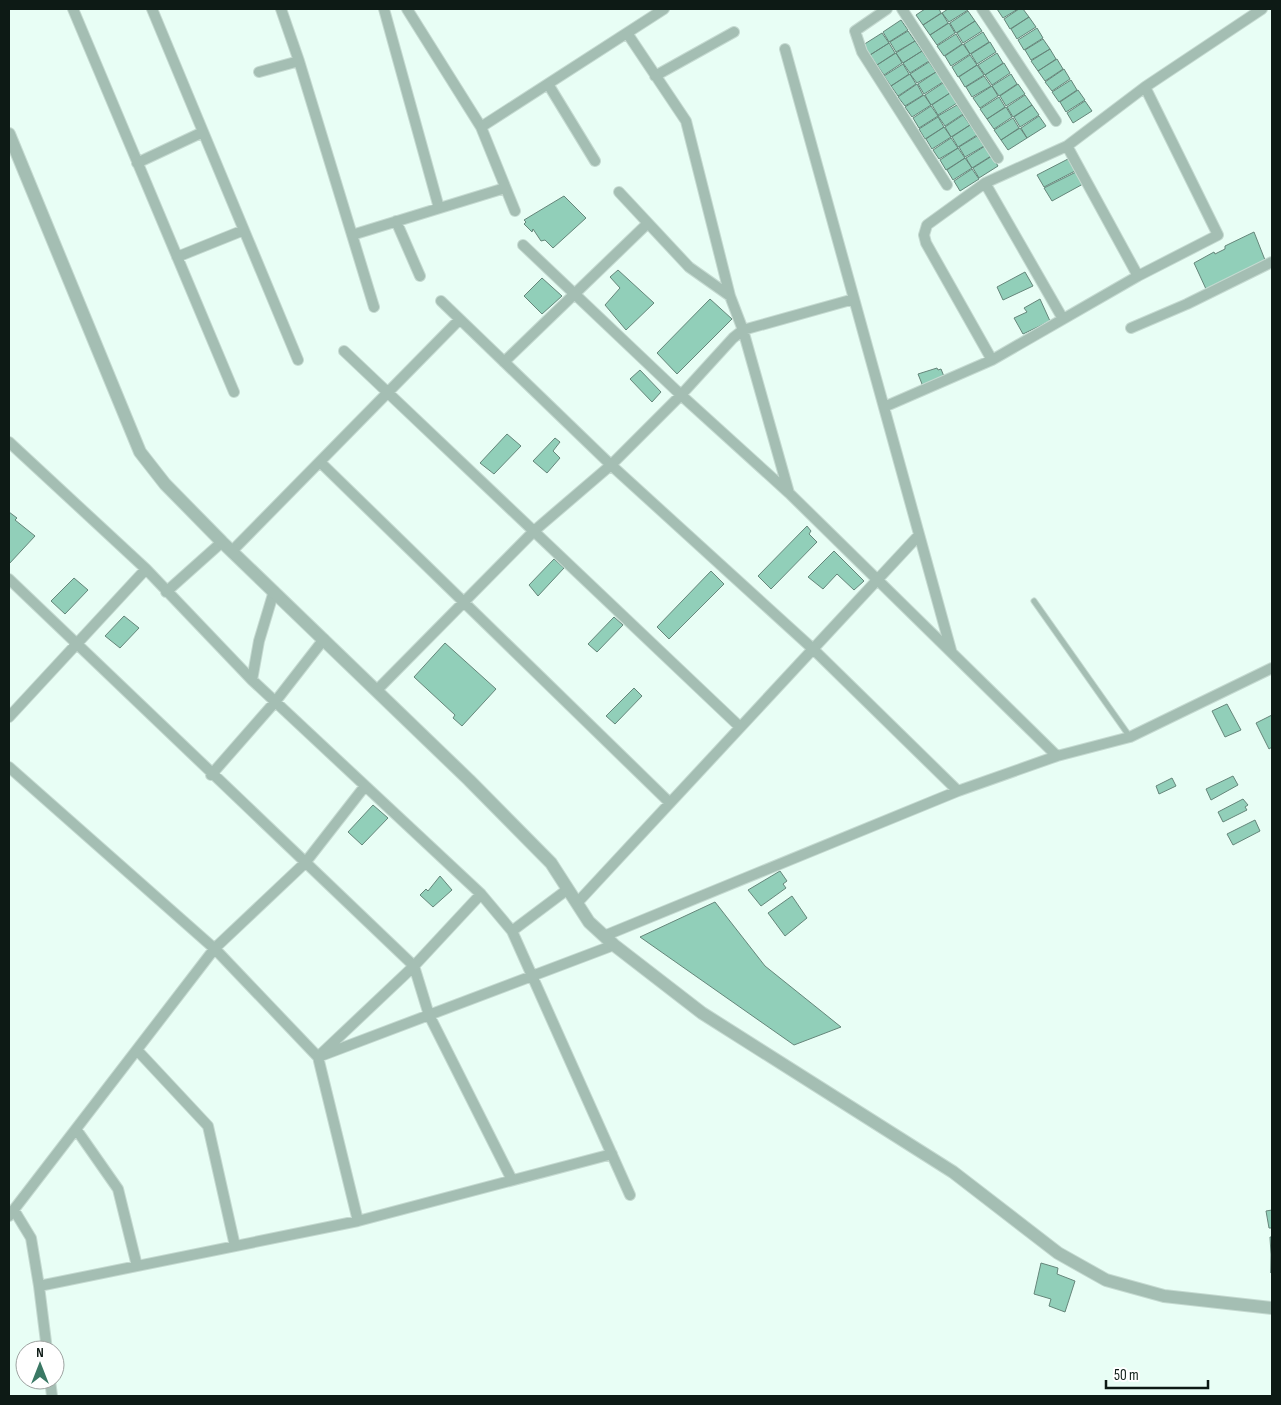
<svg xmlns="http://www.w3.org/2000/svg" width="1281" height="1405" viewBox="0 0 1281 1405" font-family="'Sofia Sans Condensed',sans-serif">
<rect width="100%" height="100%" fill="#e8fef5"/>
<path fill="#91cfb9" stroke="#65867a" d="M925 9H939L941 13 923 25 916 15Z
M948 9H967L968 10 949 22 942 13Z
M997 9H1018L1003 18Z
M1019 9H1023L1029 17 1010 29 1004 19Z
M968 11 975 21 956 33 950 23Z
M942 13 948 23 930 35 923 25Z
M1029 17 1036 27 1017 39 1011 29Z
M901 20 908 30 889 42 883 32Z
M975 21 982 31 963 43 957 33Z
M949 23 955 33 937 45 930 35Z
M1037 28 1043 38 1024 50 1018 40Z
M908 31 915 41 896 52 890 42Z
M983 32 989 42 970 54 964 44Z
M882 33 889 43 870 55 863 45Z
M956 34 962 44 944 56 937 46Z
M1043 39 1050 49 1031 60 1025 50Z
M915 41 922 51 903 63 896 53Z
M990 42 996 52 977 64 971 54Z
M889 43 895 53 877 65 870 55Z
M963 44 970 54 951 66 945 56Z
M1050 49 1056 59 1038 71 1031 61Z
M922 51 929 61 910 73 903 63Z
M896 53 902 63 884 75 877 65Z
M997 53 1003 63 985 75 978 65Z
M970 55 977 65 958 77 952 67Z
M1057 59 1063 69 1045 81 1038 71Z
M929 62 936 72 917 83 910 74Z
M1004 63 1010 73 992 85 985 75Z
M903 64 909 74 891 86 884 76Z
M977 65 984 75 965 87 959 77Z
M1064 69 1070 79 1052 91 1045 82Z
M936 72 943 82 924 94 918 84Z
M910 74 916 84 898 96 891 86Z
M1011 74 1017 84 999 96 992 86Z
M984 76 991 86 972 97 966 87Z
M1071 80 1077 90 1059 102 1052 92Z
M943 83 950 93 931 105 925 95Z
M917 84 923 95 905 106 898 97Z
M1018 84 1025 94 1006 106 1000 96Z
M992 86 998 96 980 108 973 98Z
M1078 90 1085 100 1066 112 1060 102Z
M950 93 957 103 938 115 932 105Z
M924 95 931 105 912 117 905 107Z
M1025 95 1032 105 1013 117 1007 107Z
M999 97 1005 107 987 119 980 109Z
M1085 101 1092 111 1073 123 1067 113Z
M957 105 963 114 945 126 938 116Z
M1032 105 1039 115 1020 127 1014 117Z
M931 106 938 116 919 128 913 118Z
M1006 107 1012 117 994 129 987 119Z
M963 115 970 125 951 137 945 127Z
M1039 116 1046 126 1027 138 1021 128Z
M938 117 944 127 925 139 919 129Z
M1013 118 1019 128 1001 140 994 130Z
M970 125 977 135 958 147 952 137Z
M944 127 951 137 932 149 926 139Z
M1020 128 1027 138 1008 150 1001 140Z
M977 136 984 146 965 157 959 147Z
M951 138 958 148 939 159 933 150Z
M985 146 991 156 972 168 966 158Z
M958 148 965 158 946 170 940 160Z
M992 156 998 166 979 178 973 168Z
M965 158 972 168 953 180 947 170Z
M1068 159 1075 171 1044 187 1037 175Z
M972 169 979 179 960 191 954 181Z
M1076 172 1083 184 1052 201 1044 188Z
M564 196 586 218 553 248 545 240 541 241 533 229 532 232 524 224 526 222 524 220Z
M1254 232 1265 260 1206 289 1194 263 1214 252 1215 254 1225 249V246Z
M618 270 654 303 626 330 605 305 620 288 610 277Z
M1025 272 1033 286 1003 300 997 287Z
M542 278 562 296 542 314 524 296Z
M710 299 732 319 677 374 657 353Z
M1040 299 1050 321 1023 334 1014 318 1027 312 1024 308Z
M937 368 938 370 941 369 945 379 921 387 922 384 918 374Z
M640 370 661 392 652 402 630 379Z
M507 434 521 446 494 474 480 463Z
M555 438 560 442 553 451 560 458 547 473 533 461Z
M9 512 17 518 15 520 35 536 9 564Z
M807 526 811 531 809 534 817 542 771 589 758 576Z
M834 551 864 581 854 590 837 574 823 589 808 577Z
M554 559 564 568 538 596 529 585Z
M711 571 724 584 669 639 657 627Z
M74 578 88 590 65 614 51 601Z
M124 616 139 628 120 648 105 636Z
M614 617 623 625 597 652 588 644Z
M445 643 496 689 462 726 453 718 455 715 414 677Z
M634 688 642 696 615 724 606 716Z
M1227 704 1241 730 1225 737 1212 711Z
M1272 715V747L1269 749 1256 723Z
M1233 776 1238 785 1211 800 1206 789Z
M1172 778 1176 786 1159 794 1156 786Z
M1243 799 1248 805 1245 807 1247 810 1223 822 1218 812Z
M373 805 388 818 362 845 348 832Z
M1255 820 1260 831 1233 845 1227 834Z
M780 871 787 881 783 884 786 888 761 906 748 890Z
M440 876 452 890 433 907 420 895 426 889 428 891Z
M792 896 807 918 785 936 768 913Z
M715 902 765 966 841 1027 794 1045 640 937Z
M1272 1210V1228H1269L1266 1211Z
M1270 1237H1272L1271 1273V1254Z
M1041 1263 1058 1268 1057 1274 1075 1281 1065 1312 1049 1306 1051 1299 1034 1294Z"/>
<g fill="none" stroke-linecap="round" stroke-linejoin="round">
<g stroke="#c5dad1" stroke-width="7">
<path id="service" d="M1034 601 1130 737"/>
</g>
<g stroke="#c5dad1" stroke-width="12">
<path id="minor" d="M73 9 234 392
M152 9 298 360
M281 9 299 61 374 307
M384 9 439 208
M407 9 481 127 515 211
M887 9 855 31 862 52 947 185
M902 9 998 158
M982 9 1056 121
M627 33 686 121 730 296
M785 49 951 650
M259 72 299 61
M655 76 734 32
M548 84 595 161
M481 127 664 9
M1067 146 1138 276
M137 163 203 132
M985 183 1063 319
M619 192 689 267 730 296 743 330 789 493
M396 221 420 276
M352 235 505 188
M523 245 681 395 789 493 1057 756
M177 257 244 230
M441 301 611 465 813 649 958 791
M1131 328 1187 304 1272 262
M344 351 740 727
M992 360 926 243 924 235 927 225 985 183 1067 146 1145 87 1262 9
M504 362 647 224
M884 407 992 360 1138 276 1218 235 1145 87
M9 442 146 569 252 680 481 894 512 931 630 1195
M320 462 670 803
M233 550 459 320
M9 579 414 966 429 1015 512 1180
M166 592 222 542
M252 680 259 641 274 591
M377 690 534 531 611 465 681 395 733 338 743 330 854 299
M9 717 146 569
M9 767 216 950 318 1057 358 1221
M211 775 275 702 324 639
M577 903 919 535
M512 931 568 889
M604 936 958 791 1057 756 1130 737 1272 668
M137 1050 208 1126 235 1246
M322 1053 414 966 481 894
M318 1057 614 945
M76 1129 118 1189 137 1266
M14 1210 31 1238 39 1286 47 1350
M9 1216 215 948 305 863 365 786
M39 1286 358 1221 612 1154
M50 1380 52 1396"/>
</g>
<g stroke="#c5dad1" stroke-width="14">
<path id="tertiary" d="M9 134 140 452 165 484 222 542 469 780 551 863 589 922 614 945 702 1013 953 1172 1058 1253 1106 1280 1164 1296 1272 1308"/>
</g>
<use href="#service" stroke="#a4beb3" stroke-width="5"/>
<use href="#minor" stroke="#a4beb3" stroke-width="10"/>
<use href="#tertiary" stroke="#a4beb3" stroke-width="12"/>
</g>
<rect width="1281" height="1405" fill="none" stroke="#0d1a15" stroke-width="20"/>
<g transform="translate(40 1365)"><circle r="24" fill="#ffffff" stroke="#9ea3a1"/>
<path d="M0-4L9 19L0 12L-9 19Z" fill="#3a7864"/>
<text y="-8" font-size="14" font-weight="bold" text-anchor="middle" fill="#0d1a15">N</text>
</g>
<path d="M1106 1380v8h102v-8" fill="none" stroke="#0d1a15" stroke-width="2.5"/>
<text x="1114" y="1380" font-size="15" fill="#0d1a15" stroke="#ffffff" stroke-width="4" paint-order="stroke">50 m</text>
</svg>
